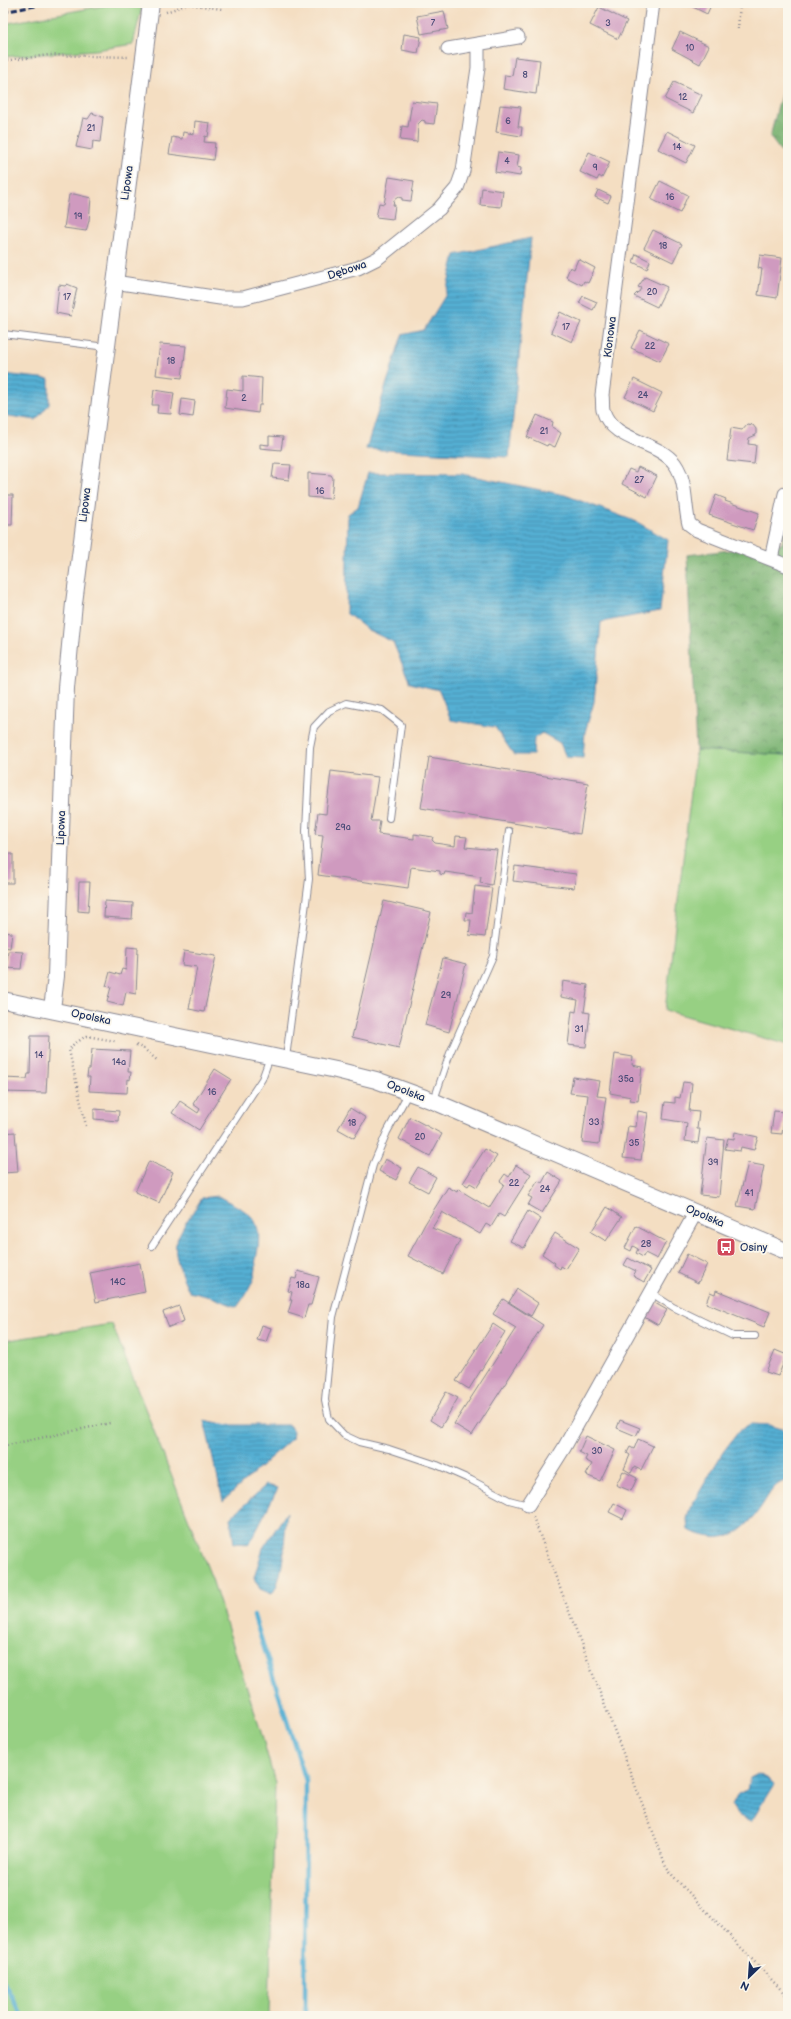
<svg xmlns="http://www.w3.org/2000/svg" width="791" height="2019" viewBox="0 0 791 2019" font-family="'Balsamiq Sans',sans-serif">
<defs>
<pattern id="forest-crowns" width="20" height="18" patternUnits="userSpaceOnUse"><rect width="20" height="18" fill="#79b271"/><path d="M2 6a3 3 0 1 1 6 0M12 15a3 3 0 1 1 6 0" fill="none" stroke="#629160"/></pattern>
<pattern id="water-rules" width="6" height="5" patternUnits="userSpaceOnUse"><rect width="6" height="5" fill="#55afd3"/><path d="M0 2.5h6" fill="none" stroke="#468fae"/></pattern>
</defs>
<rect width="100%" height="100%" fill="#fbf7ec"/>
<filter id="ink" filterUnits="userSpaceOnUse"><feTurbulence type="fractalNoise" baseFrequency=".025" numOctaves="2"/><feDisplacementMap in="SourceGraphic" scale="8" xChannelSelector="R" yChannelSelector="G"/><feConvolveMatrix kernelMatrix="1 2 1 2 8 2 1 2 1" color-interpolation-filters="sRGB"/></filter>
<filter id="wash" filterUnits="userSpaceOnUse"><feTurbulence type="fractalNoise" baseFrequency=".012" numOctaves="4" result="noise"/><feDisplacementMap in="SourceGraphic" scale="16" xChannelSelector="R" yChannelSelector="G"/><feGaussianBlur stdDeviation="0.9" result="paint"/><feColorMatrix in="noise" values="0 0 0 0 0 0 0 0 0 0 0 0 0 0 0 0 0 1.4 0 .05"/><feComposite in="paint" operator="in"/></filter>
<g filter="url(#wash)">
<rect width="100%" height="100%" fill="#f4dec2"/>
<path fill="#97d083" stroke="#598070" d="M119 3H143L133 44 96 50 3 57V24Z
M696 750 788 755V1045L665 1010Z
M112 1324 212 1579 261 1732 275 1783 269 2016H3V1341Z"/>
<path fill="url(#forest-crowns)" stroke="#4a7068" d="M788 68V161L770 137Z
M788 507V755L696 750 687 555 782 544Z"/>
<path fill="url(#water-rules)" stroke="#386f98" d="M531 238 509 457 366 449 402 335 424 330 445 296 455 255Z
M3 374 49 379V404L36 420 3 415Z
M368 473 462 474 565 495 637 522 668 540 660 611 601 622 594 702 585 732 583 758 566 757 560 743 542 733 534 738 533 755H514L495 727 451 720 439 690 410 683 393 642 368 630 346 613 348 514 358 507Z
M218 1196C228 1202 241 1207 250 1215 262 1226 259 1245 256 1259 255 1262 256 1264 256 1268 255 1282 245 1296 237 1307L211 1297 190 1292C184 1283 173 1255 176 1244 179 1230 194 1211 202 1198Z
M204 1420 229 1425H289L293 1431 292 1438 223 1501Z
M750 1424 769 1425 788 1431V1480C774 1483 770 1493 763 1504 743 1535 724 1546 688 1530L687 1519 690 1508 723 1452 739 1431Z
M266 1485 278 1488 249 1544 234 1543 230 1518Z
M287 1512C284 1535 285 1576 272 1594L260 1589 254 1578 263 1548Z
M758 1774 769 1779 774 1784 751 1821 737 1815 732 1805 737 1795 747 1790 750 1778Z"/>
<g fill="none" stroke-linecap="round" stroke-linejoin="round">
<path stroke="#55afd3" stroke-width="4.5" d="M254 1616 306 1781 305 2016
M3 1981 22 2016"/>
</g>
<g id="blocks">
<path fill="#cf9abf" d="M685 3H712L707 14Z
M599 7 627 21 618 39 590 25Z
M444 11 448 29 421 34 417 16Z
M680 32 709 46 700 64 672 49Z
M404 34 421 37 418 53 402 50Z
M515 57 540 60 536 94 503 89 505 75 512 76Z
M674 82 702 95 693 113 665 99Z
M412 101 437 104 434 124 425 123V121L422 120 418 124 417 142 400 140 402 126 408 127Z
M500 105 521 107 518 127H522L521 136 496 132Z
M92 113 103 117 100 142 93 141 92 150 76 147 83 118 88 119Z
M195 121 210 123 208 137 205 136 204 142 215 143 213 160 169 154 172 137 182 139 183 132 194 134Z
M667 131 695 145 686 163 658 149Z
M498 152 519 155 517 167 521 168 520 176 495 172Z
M589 152 610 162 602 178 599 176 597 180 580 172Z
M389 177 414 181 411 201 402 200V198L398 197 394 200 393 205H395L393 219 376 217 379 203 384 204Z
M660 181 688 195 680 213 651 199Z
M482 188 503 191 501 207 480 205Z
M598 190 611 196 608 203 595 197Z
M74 194 91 198 89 221 86 231 64 228 69 195Z
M653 230 682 244 673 262 644 248Z
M636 254 650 261 647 269 633 262Z
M760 255 782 258 777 298 758 295 762 269 758 268Z
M578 259 595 268 588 283 584 281 582 285 566 277 570 267 574 269Z
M645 277 667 287 657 307 634 296 638 292H639L641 288 638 287Z
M67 284 77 288 71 316 56 313 59 285 65 286Z
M583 296 597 302 593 310 579 303Z
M560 312 581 322 572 342 551 332Z
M640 330 669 344 660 361 631 348Z
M160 344 186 346 182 378 156 375Z
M243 376 262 378 261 405H259L258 413 225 408 227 389 243 391Z
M634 379 662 393 653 411 625 397Z
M154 390 174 393 171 414 157 413 158 405H152Z
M182 399 195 401 193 417 180 415Z
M537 415 553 422 552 427 561 433 555 447 548 444 547 446 527 437Z
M747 424 753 425 756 429V435L749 438 748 444 756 445 754 464 727 461 731 428 742 430Z
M269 436 283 437 281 450 260 448V444L269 445Z
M274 464 291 465 289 480 272 478Z
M638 467 657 476 647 497 622 484 629 469 636 472Z
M308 473 331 475 333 478 331 499 308 497Z
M3 495H13L12 525H3Z
M716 495 726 499 725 501 759 513 753 530 709 515Z
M429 757 588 783 580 834 421 808Z
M331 771 378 777 371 821H380L378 834 414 839V834L433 837 432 840 435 843 455 846 456 836 467 837 465 847 497 850 492 885 480 883 481 877 445 872 444 875 440 874V871L411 867 408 888 318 875 323 835 315 834 318 813 326 814Z
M3 849H5L6 854H13V883H3Z
M515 866 576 874 574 888 513 881Z
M79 882H90L88 912 78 911Z
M475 886 492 888 485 937 469 935 471 920H465L466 912 472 913Z
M105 901 133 903 132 919 104 917Z
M384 901 431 912 399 1048 352 1037Z
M3 932 12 933 10 948 3 947Z
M127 947 138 948 136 994 126 992 123 1006 107 1002 111 987 106 986 110 972 120 975 122 969 126 970Z
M8 951 23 952 21 969 6 968Z
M184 951 216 956 204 1012 189 1009 197 967 182 965Z
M443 958 466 964 449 1032 425 1025Z
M563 981 588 985 584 1012 590 1013 586 1047 568 1045 572 1011 576 1012 578 1000 561 997Z
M31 1036H49L46 1093 3 1092V1078L27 1079 28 1074H30Z
M92 1049 130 1051 128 1072H131L130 1080 128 1079 127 1093 89 1091 90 1077H87L88 1069H90Z
M615 1054 633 1057 632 1065 642 1067 638 1101 630 1100 631 1097 610 1093Z
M215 1069 231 1079 199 1130 172 1113 180 1101 198 1113 200 1109 193 1104Z
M573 1077 600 1081 597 1096 606 1097 599 1144 582 1142 588 1095 570 1093Z
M683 1082 692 1083 689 1111 699 1112 697 1129H700L698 1143 685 1141 687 1123 663 1119 665 1102 675 1103V1097L680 1098Z
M350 1108 366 1118 354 1138 338 1129Z
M94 1109 119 1111 118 1121 94 1119Z
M638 1111 648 1113 641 1160 623 1158 628 1126 636 1127Z
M774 1111 785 1112 782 1134 771 1133Z
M410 1117 442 1134 430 1156 399 1139Z
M15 1132 18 1172 3 1173V1133Z
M735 1132 758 1137 754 1150 741 1147 740 1151 725 1149 728 1138 734 1139Z
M707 1138 724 1140 719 1197 700 1195Z
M485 1149 497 1156 477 1187 470 1183 468 1186 463 1183Z
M385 1159 402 1168 396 1180 379 1171Z
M149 1161 173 1172 159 1203 135 1192Z
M748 1163 764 1166 755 1209 737 1206Z
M516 1165 531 1174 504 1217 499 1214 491 1227 486 1224 480 1234 442 1212 432 1228 460 1240 443 1274 408 1256 425 1224 448 1187 457 1192 458 1189 489 1208 504 1184 500 1181 505 1174 509 1177Z
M418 1167 436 1177 428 1192 409 1182Z
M548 1172 562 1181 542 1213 528 1205 532 1198 528 1196 538 1181 542 1183Z
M607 1207 622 1217 606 1241 591 1232Z
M528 1211 541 1219 524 1248 510 1241Z
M636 1226 666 1242 657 1259 645 1253 643 1257 636 1253 638 1249 633 1246 631 1251 625 1248Z
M555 1233 579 1248 566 1269 561 1266 560 1269 554 1265 555 1263 542 1254Z
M687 1254 707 1264 698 1283 678 1273Z
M628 1258 651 1270 644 1282 633 1276 636 1271 624 1265Z
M140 1263 145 1292 96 1302 90 1273Z
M298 1271 319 1277 311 1305H308L304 1318 288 1313 292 1300H290L292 1292 288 1291 292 1278 296 1279Z
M517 1289 538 1303 531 1316 509 1302Z
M716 1290 770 1312 764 1327 706 1303 710 1292 715 1294Z
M503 1299 543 1325 472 1435 454 1424 516 1328 493 1314Z
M653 1302 667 1310 658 1325 644 1317Z
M179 1306 184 1321 169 1327 163 1312Z
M493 1324 505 1332 469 1389 456 1381Z
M262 1325 271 1328 266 1342 257 1340Z
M775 1350 787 1355 778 1376 766 1372Z
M446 1392 458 1398 441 1427 430 1420Z
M620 1420 640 1428 636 1436 617 1428Z
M586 1436 615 1450 600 1481 586 1475 592 1464 585 1460 587 1456 579 1452Z
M638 1439 653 1446 641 1470 634 1467 631 1473 624 1469 630 1455 627 1453 630 1447 634 1449Z
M623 1471 637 1478 631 1491 616 1485Z
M614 1503 627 1510 623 1519 609 1512Z"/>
</g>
</g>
<g filter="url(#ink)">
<use href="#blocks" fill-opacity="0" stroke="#888690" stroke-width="1"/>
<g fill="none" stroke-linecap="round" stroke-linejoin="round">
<g stroke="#888690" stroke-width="8">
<path id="service" d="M3 334 106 347
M286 1058 309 879 306 831 310 747 314 727 329 711 346 703 382 710 401 725 389 818
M409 1092 387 1132 373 1165 333 1317 325 1400 329 1419 344 1435 359 1442 389 1449 437 1465 471 1480 509 1500 528 1505
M434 1100 450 1053 493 956 509 831
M152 1246 262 1079 270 1057
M651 1293 673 1307 733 1336H755"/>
</g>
<g stroke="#888690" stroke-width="15">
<path id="minor" d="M653 3 602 395C603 399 602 405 603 410 612 442 657 440 675 464 687 481 684 505 689 524L697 530 788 566
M448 49 518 37
M114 282 220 298H243L358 268 378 258 439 209 457 188 463 171 478 68V44
M771 559 785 494
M528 1505 564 1448 696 1212"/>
</g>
<g stroke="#888690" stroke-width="18">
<path id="tertiary" d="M3 1000 336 1070 376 1080 433 1101 788 1252
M52 1009 56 976 66 688 74 603 151 3"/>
</g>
<path stroke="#888690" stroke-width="2.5" stroke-dasharray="1 3" stroke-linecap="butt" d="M166 12 188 4 222 9
M738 29 740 3
M3 61 49 55 130 57
M786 482 788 463
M136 1045 144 1049 158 1061
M86 1126 69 1050 73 1045 86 1036 115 1041
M3 1446 110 1423
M533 1517 666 1866 673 1876 788 1997"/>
<use href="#service" stroke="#fff" stroke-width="6"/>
<use href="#minor" stroke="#fff" stroke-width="13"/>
<use href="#tertiary" stroke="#fff" stroke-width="16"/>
<path stroke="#1b2f5e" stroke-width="3" stroke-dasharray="6 3" stroke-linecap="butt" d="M3 12 51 3"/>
</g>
</g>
<defs>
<g id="bus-square" transform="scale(1)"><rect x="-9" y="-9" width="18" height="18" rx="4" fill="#d1495b" stroke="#fbf7ec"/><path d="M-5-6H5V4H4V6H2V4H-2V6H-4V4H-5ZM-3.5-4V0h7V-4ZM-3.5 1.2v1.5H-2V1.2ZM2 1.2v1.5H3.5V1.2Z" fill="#fff"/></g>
</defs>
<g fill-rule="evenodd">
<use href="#bus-square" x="726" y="1247"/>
</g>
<g text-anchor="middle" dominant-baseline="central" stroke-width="3.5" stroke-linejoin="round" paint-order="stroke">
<g font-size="9" fill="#484a76">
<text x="433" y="23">7</text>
<text x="608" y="23">3</text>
<text x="690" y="48">10</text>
<text x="525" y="75">8</text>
<text x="683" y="97">12</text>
<text x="508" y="121">6</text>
<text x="91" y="128">21</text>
<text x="677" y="147">14</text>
<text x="507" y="161">4</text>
<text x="595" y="167">9</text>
<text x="670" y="197">16</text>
<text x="78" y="216">19</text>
<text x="663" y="246">18</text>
<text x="652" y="292">20</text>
<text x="67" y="297">17</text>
<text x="566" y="327">17</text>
<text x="650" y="346">22</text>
<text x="171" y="361">18</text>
<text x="643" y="395">24</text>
<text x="244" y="398">2</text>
<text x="544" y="431">21</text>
<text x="639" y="480">27</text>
<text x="320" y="491">16</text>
<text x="343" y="827">29a</text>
<text x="446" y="995">29</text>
<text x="579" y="1029">31</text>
<text x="39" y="1055">14</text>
<text x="119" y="1062">14a</text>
<text x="626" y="1079">35a</text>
<text x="212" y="1092">16</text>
<text x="594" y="1122">33</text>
<text x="352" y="1123">18</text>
<text x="420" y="1137">20</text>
<text x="634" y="1143">35</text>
<text x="713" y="1162">39</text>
<text x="514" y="1183">22</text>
<text x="545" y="1189">24</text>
<text x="749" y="1193">41</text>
<text x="646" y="1244">28</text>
<text x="118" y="1282">14C</text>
<text x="303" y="1285">18a</text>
<text x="597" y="1451">30</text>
</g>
<g font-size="11" fill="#1b2f5e" stroke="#fbf7ec">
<text transform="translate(127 183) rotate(-82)">Lipowa</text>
<text transform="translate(347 270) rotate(-18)">Dębowa</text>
<text transform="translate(610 337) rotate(-83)">Klonowa</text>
<text transform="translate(85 505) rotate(-83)">Lipowa</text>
<text transform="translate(61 828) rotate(-88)">Lipowa</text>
<text transform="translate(91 1017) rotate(12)">Opolska</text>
<text transform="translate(406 1091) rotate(21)">Opolska</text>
<text transform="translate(705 1216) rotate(23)">Opolska</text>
</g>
<g font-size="11" fill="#1b2f5e" stroke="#fbf7ec" text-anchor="start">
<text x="740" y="1247">Osiny</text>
</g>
</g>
<rect width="791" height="2019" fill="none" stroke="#fbf7ec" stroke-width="16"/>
<g transform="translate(749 1977) rotate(205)" stroke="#fbf7ec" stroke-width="3" paint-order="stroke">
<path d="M0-3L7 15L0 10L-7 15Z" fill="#1b2f5e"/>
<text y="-6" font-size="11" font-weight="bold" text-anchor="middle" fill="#1b2f5e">N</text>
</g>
</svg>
